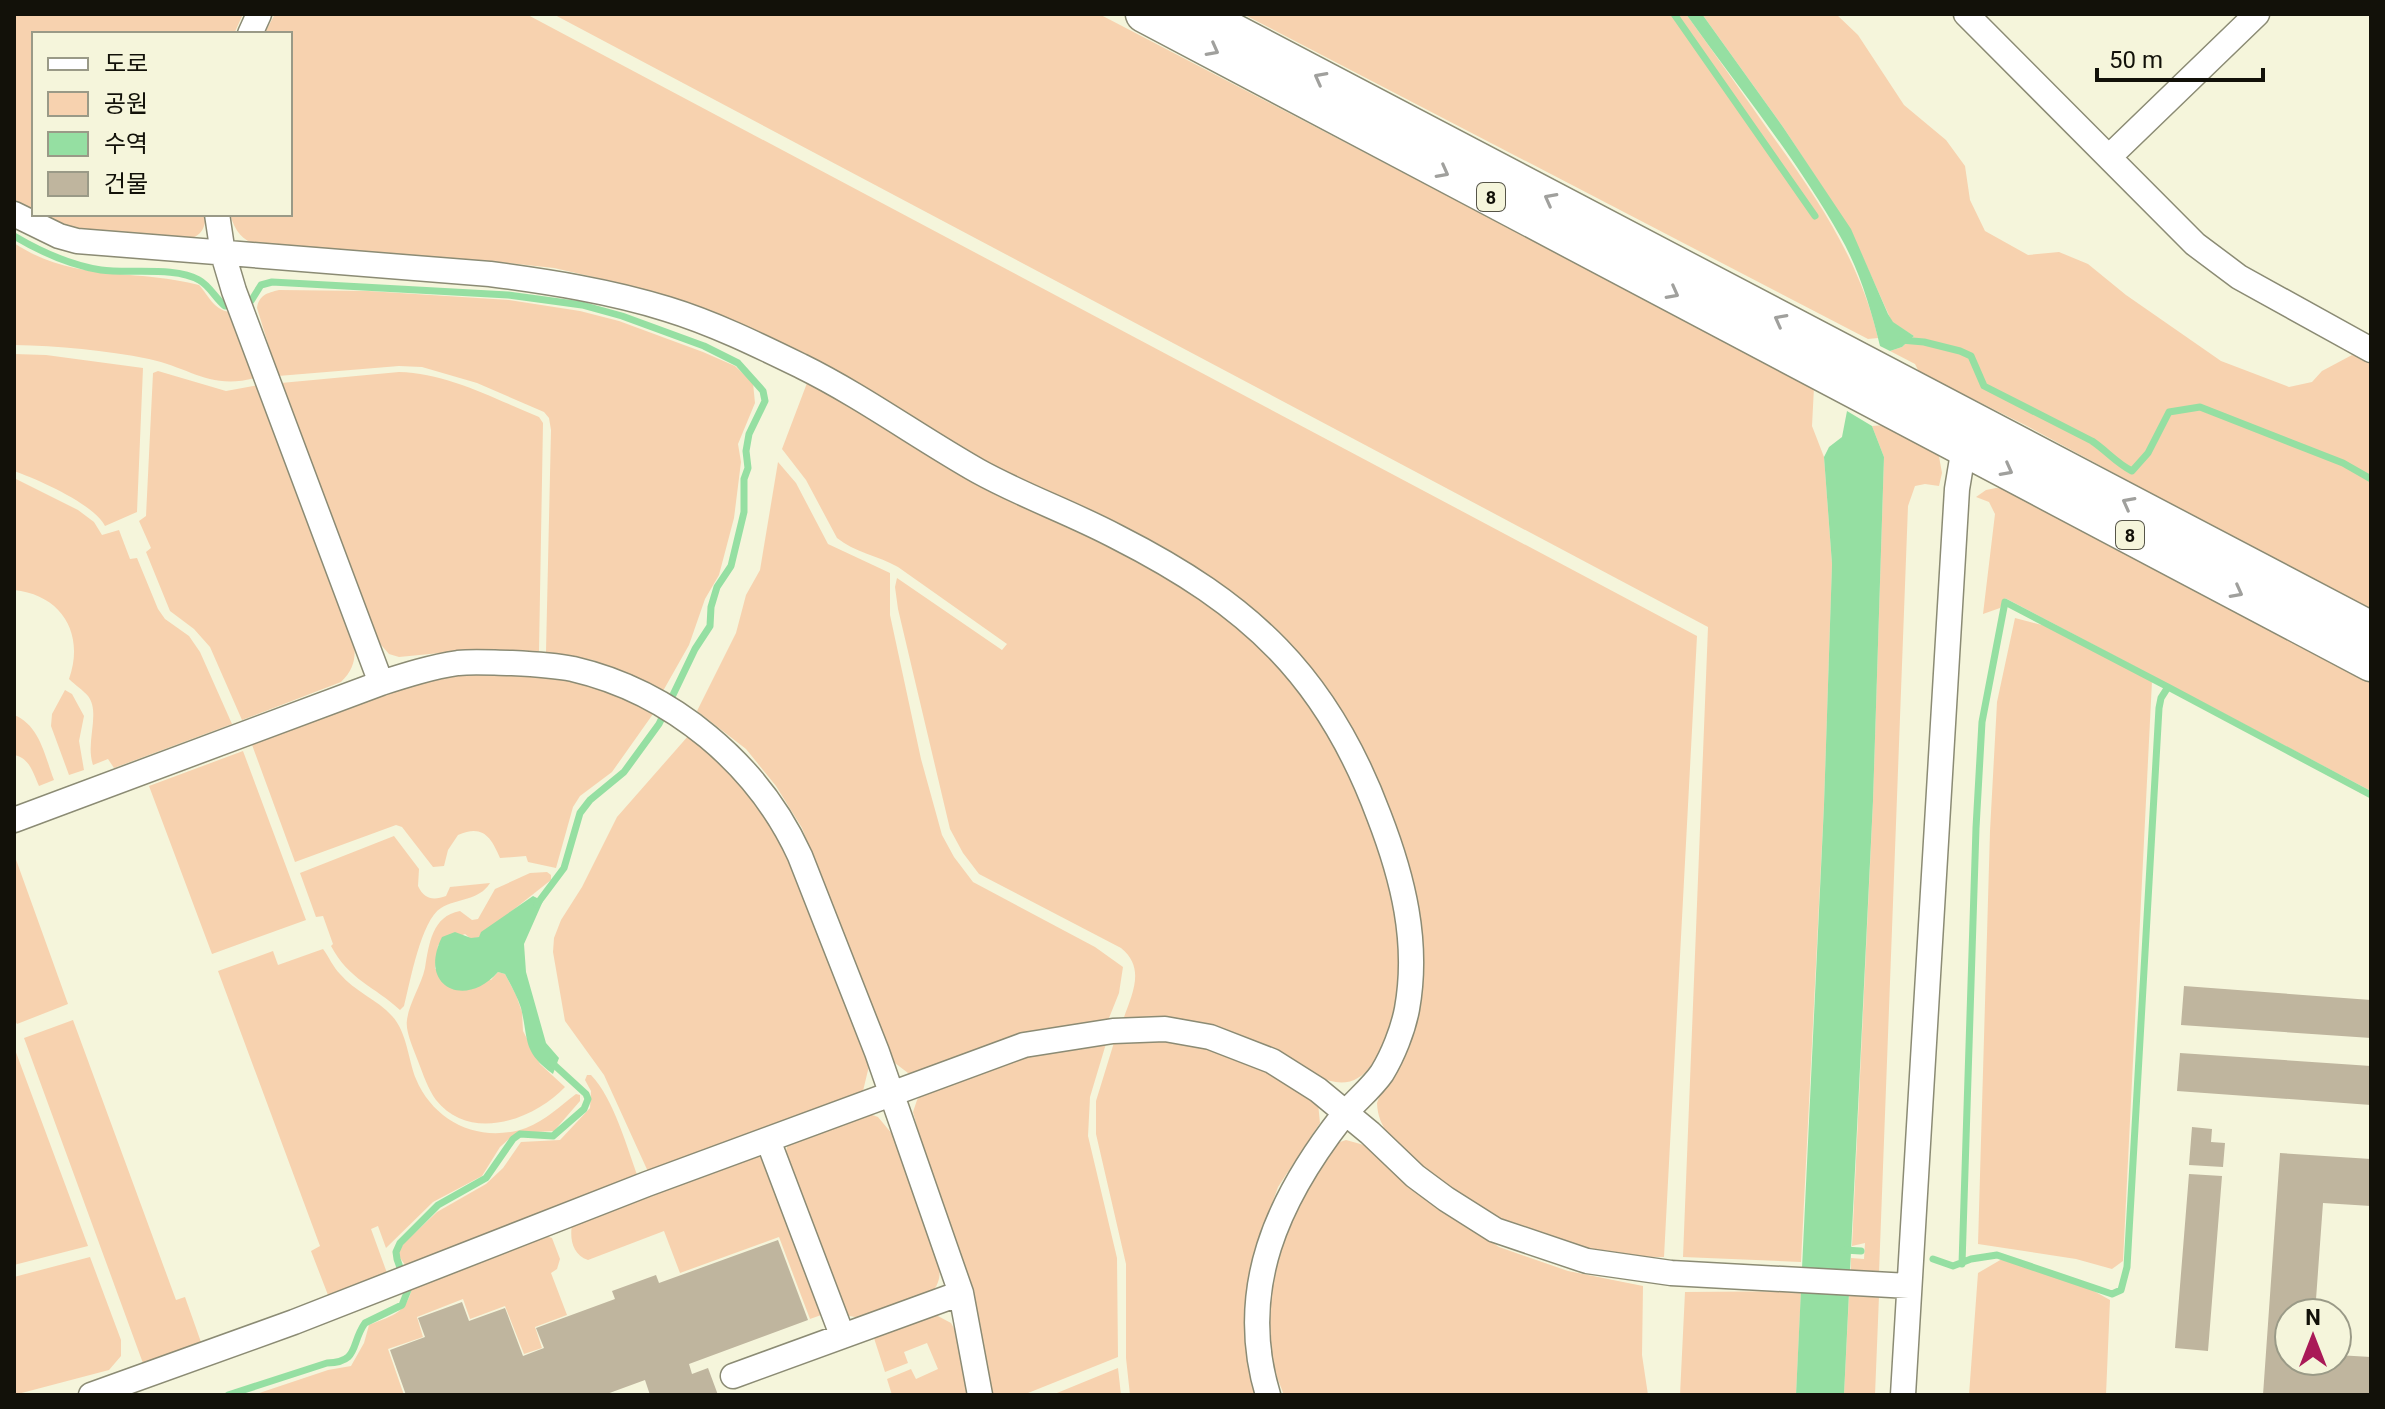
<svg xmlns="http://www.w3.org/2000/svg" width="2385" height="1409" viewBox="0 0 2385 1409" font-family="Roboto,'Noto Sans KR',sans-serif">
<rect width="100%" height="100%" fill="#f5f5db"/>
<path fill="#f7d2af" d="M14 14H243L234 34H34V212L14 201Z
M275 14H526L1697 636 1664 1257C1597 1257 1502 1233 1448 1192 1435 1182 1423 1169 1412 1158 1394 1141 1378 1129 1377 1103L1419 984 1340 711 1117 527 985 461 809 360 676 301 611 281 554 268 488 261 275 249C251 245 237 240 230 214H290V34H264Z
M553 14H1099L1814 387 1812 426 1824 457 1832 564 1824 805 1801 1262 1683 1257 1708 627Z
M1243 14H1686C1715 54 1743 94 1771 134 1817 197 1860 261 1878 338L1868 339Z
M1702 14H1836L1858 35 1904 105 1946 140 1965 166 1970 200 1985 231 2028 255 2059 252 2088 264 2126 295 2221 361 2289 387 2312 382 2322 371 2352 355 2371 362V612L2025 425 1919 372 1915 364 1890 351 1902 347 1914 336 1892 322 1850 229 1783 127Z
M37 214H206C205 230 201 236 186 240 135 238 83 240 37 214Z
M14 243C74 283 134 268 199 285 209 296 213 309 229 312L255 378C210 390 191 368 149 359 105 350 59 346 14 345Z
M279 290 368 291 509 300 580 311 619 321 703 352 735 366 753 383 755 403 738 444 741 462 734 518 719 575 705 599 689 645 663 691 593 660 546 652 551 430 549 418 544 412 477 383 422 367 399 366 278 376 257 308C259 295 267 293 279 290Z
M14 354 46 355 143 368 137 512 105 526C94 504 37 479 14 471Z
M158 371 226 391 258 385 354 640C356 659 354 669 341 682L242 720 210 647 194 629 170 611 146 552 151 548 139 521 146 516 153 373Z
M399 372C447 373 495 399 539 417L543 423 539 651 471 650 399 657 389 654 375 638 281 383Z
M807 383C872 419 937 455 1004 489 1077 525 1156 559 1221 608 1242 624 1272 656 1290 676 1335 728 1361 795 1382 859 1390 884 1399 909 1400 935 1403 979 1399 1026 1373 1063 1358 1085 1340 1087 1317 1076L1122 1023C1131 996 1147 969 1121 948L979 874 963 853 950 829 898 609 895 587 897 578 1002 650 1007 644 898 567C879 556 854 552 837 538L806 480 782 449Z
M1884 425 1938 451 1942 473 1939 486 1925 484 1915 486 1908 506 1879 1273 1851 1272V1258L1864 1259 1865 1243 1852 1246 1873 801 1884 457 1872 426Z
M778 462 796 483 828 544 890 573V615L921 759 942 835 954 857 973 882 1095 947 1123 967 1119 993 1107 1023 925 1074 908 1073 891 1060 802 828 776 786 746 749 697 711 736 633 746 595 760 570Z
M14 478 78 510 94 522 102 535 119 530 130 559 137 558 158 609 165 619 189 636 200 652 232 724 114 768 108 759 93 765C85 742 101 713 88 696 83 690 75 685 69 679 85 634 62 595 14 590Z
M1996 488 2008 489 2371 679V791L2005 598 2000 608 1983 614 1995 514 1989 502 1976 497 1986 490Z
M2015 618 2046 626 2152 681 2123 1261 2112 1269 2076 1259 1978 1244 1990 831 1997 702Z
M459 671 544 674 623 695 653 714 612 772 580 796 573 807 556 868 528 862 526 856 500 858C491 837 483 824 458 835L448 850 444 866 433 867 402 827 396 825 295 862 251 742 383 692Z
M65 690 72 694 84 716 79 741 84 770 69 775 51 726 52 714Z
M14 715C40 725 45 757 54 780L39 786C33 773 30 758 14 755Z
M689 735C727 766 761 803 785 846L869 1066 863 1091 852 1101 650 1176 604 1075 565 1021 553 952 554 938 561 920 582 887 617 817Z
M243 751 306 920 212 954 149 786Z
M394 836 419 869 418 886C424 899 433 901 446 896L450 887 490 883C479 901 457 898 441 908 421 920 410 983 404 1006L400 1010C374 986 349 980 331 946L333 944 323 916 316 917 300 873Z
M14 854 68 1004 17 1024 14 1019Z
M547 872 551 875V880L479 937 471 939 465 934 438 945 435 969 491 980 498 972 505 974 516 995 522 1012 523 1031 540 1064 565 1087C534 1120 470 1143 436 1100 428 1089 423 1074 418 1061 414 1050 405 1031 407 1020 409 1003 421 986 425 968 429 944 432 916 460 911L472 920 478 919 495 889 530 873Z
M323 949C329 957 333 967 340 974 354 991 378 1000 392 1016 407 1032 408 1059 416 1079 434 1122 480 1144 526 1128 546 1120 560 1106 576 1094L580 1095V1101L554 1131 519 1133 511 1137 500 1147 482 1176 433 1202 386 1248 378 1226 371 1229 387 1273 328 1295 311 1251 320 1246 218 971 273 951 278 965Z
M73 1020 176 1300 185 1297 202 1345 144 1366 24 1038Z
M1164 1034 1269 1066 1318 1103 1320 1123 1278 1187 1262 1232 1252 1288 1259 1395H1130L1126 1358V1264L1096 1134V1101L1116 1036Z
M1108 1037 1090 1097 1088 1136 1117 1258 1118 1357 1023 1395H990L913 1112 917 1100 925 1090 1022 1053Z
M14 1047 88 1246 14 1265Z
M587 1075H591C614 1099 627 1148 639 1180L406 1266 400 1258 398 1251 405 1242 437 1212 486 1184 503 1168 521 1142 560 1140 590 1108 591 1091 585 1080Z
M864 1112 878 1117 893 1135 938 1257C940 1271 942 1282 931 1293L862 1318 849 1316 839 1306 784 1159 787 1147 795 1138Z
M1346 1140 1364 1145 1448 1212 1499 1247 1568 1271 1643 1286 1642 1355 1648 1395H1284L1273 1367 1268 1316 1271 1272 1285 1218 1337 1143Z
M743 1156 760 1157 769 1168 824 1314 810 1319 779 1237 680 1273 664 1231 588 1260C571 1254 569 1236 573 1220Z
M543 1235 552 1238 560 1259 557 1269 551 1273 567 1315 535 1327 542 1348 524 1354 505 1306 470 1319 463 1299 417 1317 423 1337 388 1349 404 1395H253L328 1370 351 1366 364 1343 369 1325C394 1315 408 1313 413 1283Z
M90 1257 121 1340V1356L109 1370 14 1395V1277Z
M2002 1259 2092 1290 2110 1300 2106 1395H1969L1978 1273Z
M1801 1291 1796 1395H1680L1685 1292Z
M1849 1295 1879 1296 1875 1395H1844Z
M934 1314 951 1323 957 1334 968 1395H892L887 1379 911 1369 916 1379 938 1369 927 1343 904 1352 908 1363 885 1372 873 1335Z
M1118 1368 1121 1395H1052Z"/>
<path fill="#95dfa2" d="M1686 14H1702L1783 127 1851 229 1888 314 1893 322 1914 336 1902 347 1890 351 1880 346C1871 309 1859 269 1840 236 1796 158 1738 87 1686 14Z
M1847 411 1872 426 1884 457 1873 801 1844 1395H1796L1824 805 1832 564 1824 457 1829 447 1842 437Z
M533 896 543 901 524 944 526 972 546 1043 559 1058 553 1074C522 1051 529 1041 521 1008 517 996 511 985 505 974L498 972C466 1009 417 988 442 937L455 932 471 938 479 937 481 932Z"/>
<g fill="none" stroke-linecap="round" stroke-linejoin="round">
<path stroke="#95dfa2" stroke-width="7" d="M1674 14 1815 216
M14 236C41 252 69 265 101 270 129 274 175 266 199 280 210 286 215 298 225 306L251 301 261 285 272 282 508 295 582 305 622 316 704 346 738 363 763 391 765 401 749 434 746 451 748 468 744 479V512L731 566 717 587 711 607 710 626 695 649 659 724 624 772 590 800 580 813 564 868 537 904
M1901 340 1924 342 1960 351 1971 356 1984 386 2092 441C2107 451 2116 463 2132 471L2148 453 2169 412 2200 407 2343 463 2371 479
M1844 1250 1861 1251
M1933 1259 1953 1266 1971 1259 1997 1255 2112 1294 2121 1290 2127 1267 2159 708 2161 698 2168 687 2371 795
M1962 1264 1976 828 1982 722 2005 602 2168 687
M228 1395 327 1363C360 1362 350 1344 365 1323L402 1305 408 1290 397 1259 396 1252 400 1243 438 1205 486 1178 513 1139 520 1134 553 1136 584 1109 588 1099 586 1094 551 1062"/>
</g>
<path fill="#bfb59e" d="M2184 986 2371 1000V1038L2181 1025Z
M2180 1053 2371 1066V1105L2177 1091Z
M2192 1127 2212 1129 2211 1142 2225 1143 2223 1167 2189 1165Z
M2280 1153 2371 1159V1206L2323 1203 2315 1313H2289V1361H2337V1355L2371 1357V1395H2263Z
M2189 1174 2222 1176 2208 1351 2175 1348Z
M778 1240 808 1320 689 1364 692 1374 708 1368 718 1395H650L645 1380 604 1395H406L390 1350 425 1337 418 1318 462 1302 469 1321 505 1308 523 1356 544 1348 536 1328 615 1299 612 1291 656 1275 659 1283Z"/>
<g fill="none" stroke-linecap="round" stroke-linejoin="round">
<g stroke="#8b8b74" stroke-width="27">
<path id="minor" d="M1966 14 2195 244 2239 277 2371 350
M250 34 259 14
M2109 157 2257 14
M14 214 59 236 77 241 490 274C550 282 609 291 667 309 713 323 758 345 801 366 862 396 918 437 978 471 1023 496 1072 513 1117 537 1249 604 1327 676 1379 816 1403 878 1419 942 1407 1009 1403 1030 1393 1055 1382 1073 1371 1089 1354 1102 1342 1117 1278 1199 1236 1289 1268 1395
M217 214 223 254 234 291 381 683
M14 820 381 683C406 675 431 667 458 663 475 661 495 663 512 663 533 664 553 665 573 669 672 692 758 764 800 856L877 1052 961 1293 980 1395
M768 1140 842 1335
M733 1376 961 1293
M91 1395 294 1322 647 1184 1024 1045 1113 1031 1165 1029 1210 1037 1272 1061 1318 1090 1370 1133 1415 1176 1446 1199 1495 1230 1587 1261 1671 1273 1909 1286
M1903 1395 1957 489 1964 447"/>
</g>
<g stroke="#8b8b74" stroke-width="39">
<path id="highway" d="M1144 14 2371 663
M1199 14 2371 630"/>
</g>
<use href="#minor" stroke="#fff" stroke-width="24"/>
<use href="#highway" stroke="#fff" stroke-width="36"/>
</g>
<defs><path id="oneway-chevron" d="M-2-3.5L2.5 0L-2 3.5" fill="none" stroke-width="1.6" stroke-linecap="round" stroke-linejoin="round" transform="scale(2)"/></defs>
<g stroke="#a0a09d">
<use href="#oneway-chevron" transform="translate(1213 50) rotate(28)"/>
<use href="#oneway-chevron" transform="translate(1320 78) rotate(-152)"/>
<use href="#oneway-chevron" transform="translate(1443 172) rotate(28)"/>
<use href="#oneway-chevron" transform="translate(1550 199) rotate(-152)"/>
<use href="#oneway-chevron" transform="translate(1673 293) rotate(28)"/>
<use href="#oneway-chevron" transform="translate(1780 320) rotate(-152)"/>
<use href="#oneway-chevron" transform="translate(2007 470) rotate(28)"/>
<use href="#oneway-chevron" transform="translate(2128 503) rotate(-152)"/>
<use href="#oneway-chevron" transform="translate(2237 592) rotate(28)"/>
</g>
<g text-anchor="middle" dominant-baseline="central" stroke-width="6" stroke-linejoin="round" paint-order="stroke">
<g fill="#f5f5db" stroke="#565548" stroke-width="2">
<rect x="1477" y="183" width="28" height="28" rx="6"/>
<rect x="2116" y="521" width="28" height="28" rx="6"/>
</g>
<g font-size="18" font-weight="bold" fill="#121109">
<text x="1491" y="197">8</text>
<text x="2130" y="535">8</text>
</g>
</g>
<rect width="2385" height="1409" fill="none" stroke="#121109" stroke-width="32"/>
<rect x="32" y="32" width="260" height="184" fill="#f5f5db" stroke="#9a9a87" stroke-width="2"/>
<rect x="48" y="58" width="40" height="12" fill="#ffffff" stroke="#9a9a87" stroke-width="2"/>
<text x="104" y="72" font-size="24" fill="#121109">도로</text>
<rect x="48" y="92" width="40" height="24" fill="#f7d2af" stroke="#9a9a87" stroke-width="2"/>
<text x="104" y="112" font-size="24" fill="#121109">공원</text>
<rect x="48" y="132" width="40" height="24" fill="#95dfa2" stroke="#9a9a87" stroke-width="2"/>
<text x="104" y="152" font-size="24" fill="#121109">수역</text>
<rect x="48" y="172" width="40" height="24" fill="#bfb59e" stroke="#9a9a87" stroke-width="2"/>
<text x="104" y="192" font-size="24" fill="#121109">건물</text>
<g transform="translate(2313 1337)"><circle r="38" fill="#f5f5db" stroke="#9a9a87" stroke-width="2"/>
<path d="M0-6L14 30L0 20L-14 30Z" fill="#a91957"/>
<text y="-12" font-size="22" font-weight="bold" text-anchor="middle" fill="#121109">N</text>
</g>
<path d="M2097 68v12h166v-12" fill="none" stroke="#121109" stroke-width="4"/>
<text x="2109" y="68" font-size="24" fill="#121109" stroke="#f5f5db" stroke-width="6" paint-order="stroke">50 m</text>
</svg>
